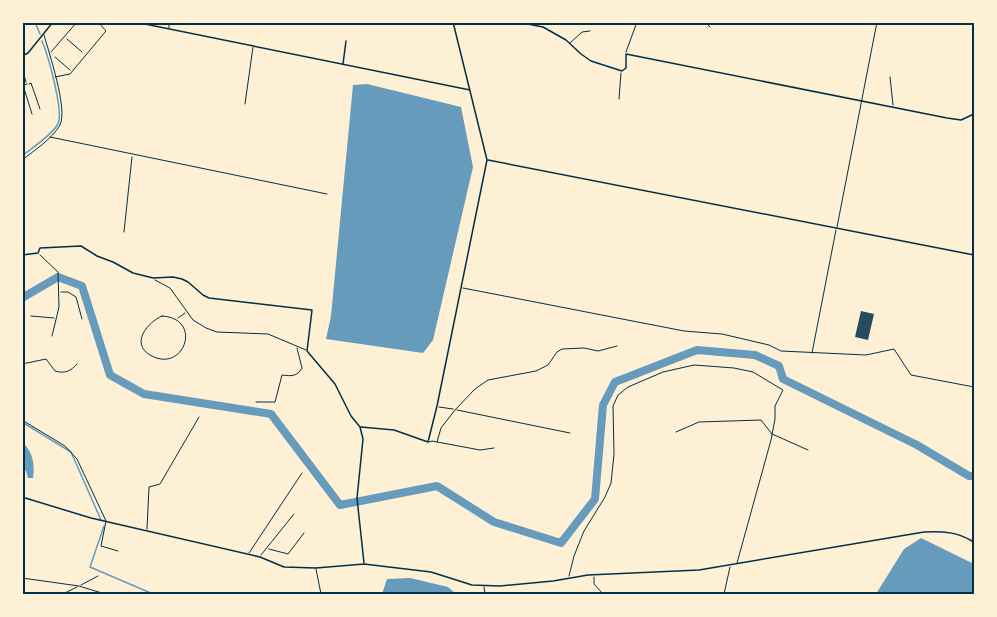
<svg xmlns="http://www.w3.org/2000/svg" width="997" height="617" viewBox="0 0 997 617" font-family="Helvetica,sans-serif">
<rect width="100%" height="100%" fill="#fdf0d5"/>
<path fill="#669bbc" d="M367 84 461 107 473 167 433 340 423 353 326 339 331 316 353 85Z
M23 443C33 452 35 465 33 478H28L26 471 23 467Z
M921 538 974 564V594H876L904 549Z
M410 578 448 587 456 594H382L387 579Z"/>
<g fill="none" stroke-linecap="round" stroke-linejoin="round">
<path stroke="#669bbc" stroke-width="1.5" d="M35 22 40 34
M22 156C33 147 51 136 58 124 64 112 48 55 42 41
M22 422 71 452 101 520
M104 526 90 567 153 594"/>
<path stroke="#669bbc" stroke-width="8" d="M22 298 58 277 82 286 110 375 144 394 271 414 340 505 437 486 494 522 561 543 595 499 603 405 615 382 697 350 755 355 779 366 783 379 917 445 969 476H974"/>
</g>
<path fill="#264d5e" d="M861 311 874 314 868 340 855 337Z"/>
<g fill="none" stroke-linecap="round" stroke-linejoin="round">
<path stroke="#003049" stroke-width="1" d="M67 39 82 52
M55 57 70 70
M22 68 26 82
M27 84 23 85 32 114
M29 84 31 83 40 109"/>
<path stroke="#003049" stroke-width="1" d="M705 22 710 27
M169 28V22
M570 43 582 32 590 31
M51 52 77 22
M626 52 637 22
M55 77 70 74 106 31 98 22
M890 77 893 105
M619 99 621 73
M245 104 253 47
M50 137 327 194
M22 160C35 150 52 139 60 125 68 109 49 53 44 35
M837 227 877 22
M124 232 132 157
M40 255 58 272 59 307 52 336
M155 280 170 288 193 320 206 328 217 332 268 334 306 350
M463 288 684 331 722 334 769 345 781 351 866 355 894 349 911 375 974 387
M61 292H68L76 297 82 319
M31 316 54 318
M162 316C204 318 184 375 150 355 130 343 148 322 162 316Z
M178 318 185 313
M812 353 836 230
M22 364 46 359 55 371C65 374 71 371 77 364
M256 402H275L282 375C291 376 297 377 302 368L297 348
M439 407 453 409
M457 410 570 433
M22 420 65 446 77 459 106 521 101 546 118 551
M676 432 699 422 761 420 772 434 808 450
M429 442 432 441 480 450 494 448
M437 442 441 428 455 410 475 389 488 380 536 371 548 365 557 352 562 349 584 348 598 351 617 346
M147 529 149 487 160 484 199 417
M269 549 288 554 304 533
M249 553 302 473
M261 555 294 514
M316 569 321 594
M569 576 574 556 584 531 605 497 611 483 614 454 613 406 618 395 628 387 663 372 694 365 734 368 753 372 783 390 775 406V419L771 440 737 563
M594 577V584L603 594
M22 578 79 586 105 594
M81 585 98 576
M484 587 485 594
M63 594 77 587
M724 594 730 567"/>
<path stroke="#003049" stroke-width="1.5" d="M135 22 470 90
M517 22 543 27 566 40 581 54 591 61 622 71 626 68V54L947 118 961 120 974 114
M22 56 28 53 53 22
M343 64 346 41
M488 160 974 255
M22 255 38 253 40 248 81 246 97 256 113 262 133 273 153 278 173 277 182 279 188 282 203 295 209 298 312 310 307 351 335 384 351 416 360 427 363 439 357 498 364 563
M361 427 394 430 428 442 437 406 487 160 453 22
M22 497 91 518 260 557 284 567 316 568 364 564 431 572 472 585 500 586 553 581 588 575 699 570 924 532C944 531 957 532 974 542"/>
</g>
<rect width="997" height="617" fill="none" stroke="#fdf0d5" stroke-width="48"/>
<rect x="24" y="24" width="949" height="569" fill="none" stroke="#003049" stroke-width="2"/>
</svg>
